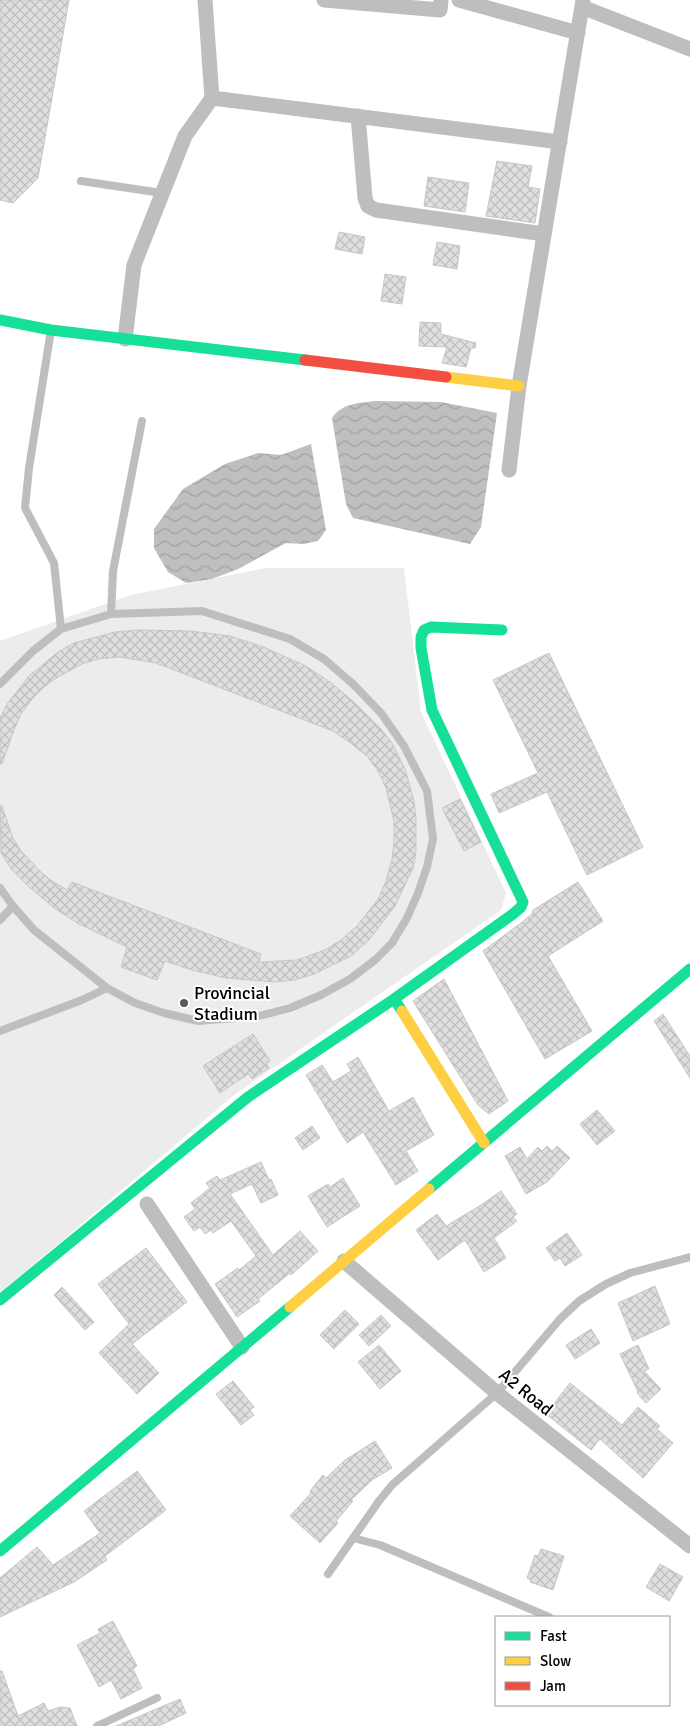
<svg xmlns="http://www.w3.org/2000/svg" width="690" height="1726" viewBox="0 0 690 1726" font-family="Signika,sans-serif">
<defs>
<pattern id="water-waves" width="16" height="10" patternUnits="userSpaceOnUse" patternTransform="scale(1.25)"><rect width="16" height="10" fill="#bfbfbf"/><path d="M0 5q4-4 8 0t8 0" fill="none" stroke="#a2a2a2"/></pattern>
<pattern id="building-cross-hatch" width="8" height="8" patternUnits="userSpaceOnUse" patternTransform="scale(1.25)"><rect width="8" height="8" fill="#dfdfdf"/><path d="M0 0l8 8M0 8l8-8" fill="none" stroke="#bebebe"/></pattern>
</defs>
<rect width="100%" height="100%" fill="#fff"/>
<path fill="#ececec" d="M266 568H404L421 712 506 893 501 910 234 1095 0 1293V641L131 595Z"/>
<path fill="url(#water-waves)" d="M376 401 441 402 497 413 481 527 470 544 353 518 346 504 332 418C342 403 359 403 376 401Z
M311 444 326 530 318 541 304 544 286 543 238 569 212 579 186 583 168 572 154 548V529L183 489 225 464 258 453 281 455Z"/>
<path fill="url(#building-cross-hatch)" stroke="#c7c7c7" d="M0 0H69L38 178 13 203 0 200Z
M497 161 532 166 528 187 540 189 535 223 486 216Z
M428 177 469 183 465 212 424 206Z
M339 232 365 237 362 254 335 249Z
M437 242 460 246 457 269 433 265Z
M385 274 406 277 402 304 381 301Z
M420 322 441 323V334L476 343 475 348H471L466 367 442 363 447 347 419 346Z
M138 630 191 631 230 636 261 646 304 665 330 682 354 702 380 728 392 743 405 769 414 801 416 818V852L413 868 395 906 369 940 351 956 314 974 295 980 274 982 226 978 192 970 165 961 157 980 121 967 127 947 79 924 54 908 28 886 12 870 1 853 0 806H2L13 838 21 851 41 872 52 881 67 890 72 882 261 954 259 962 297 960 325 950 341 940 357 926 378 899 386 881 392 859 394 843V821L386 788 379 773 368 757 348 741 333 731 156 663 120 657 98 659 82 664 56 678 43 688 32 699 21 714 14 730 2 764H0V718L7 704 29 676 58 652 74 643 115 632Z
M549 653 643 847 587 875 547 792 499 813 491 794 538 773 493 680Z
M460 799 481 842 464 851 442 808Z
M578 882 603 921 548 956 592 1031 545 1059 483 951 521 923 532 914 533 910Z
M444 979 508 1101 489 1114 478 1105 413 1001Z
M663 1014 690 1056V1078L654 1021Z
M253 1034 270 1061 266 1063 269 1068 252 1079 248 1074 220 1093 203 1066Z
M358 1057 389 1111 413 1097 434 1135 406 1151 418 1171 396 1185 363 1132 347 1143 306 1075 322 1065 333 1082 351 1071 347 1064Z
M597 1110 615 1131 597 1145 580 1124Z
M312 1126 320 1138 303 1150 295 1138Z
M547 1146 552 1151 557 1146 570 1158 547 1182 526 1194 505 1156 520 1147 527 1159 538 1147 542 1151Z
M261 1162 269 1180 271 1179 278 1195 261 1203 252 1184 230 1194 273 1255 300 1231 318 1251 291 1275 290 1273 258 1299 260 1301 237 1317 215 1284 238 1268 239 1270 256 1256 231 1221 213 1233 211 1230 205 1234 200 1227 194 1231 184 1217 195 1209 191 1203 210 1188 206 1183 217 1176 220 1180Z
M343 1178 360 1206 327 1227 308 1196 328 1184 330 1187Z
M501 1191 517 1214 513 1217 517 1221 494 1238 506 1258 484 1272 465 1240 438 1260 416 1230 437 1214 446 1226 481 1205Z
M567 1233 582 1255 565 1266 560 1258 555 1261 546 1248Z
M146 1248 187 1302 132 1344 159 1373 137 1394 99 1353 129 1324 98 1284Z
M655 1286 670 1324 633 1341 618 1303Z
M62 1287 94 1322 85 1330 54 1295Z
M345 1310 359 1324 334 1349 320 1335Z
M381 1315 391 1326 369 1346 359 1335Z
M591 1329 600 1343 575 1359 566 1345Z
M379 1345 401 1371 380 1389 358 1362Z
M638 1345 649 1369 644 1371 661 1389 646 1403 637 1393 638 1392 620 1354Z
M233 1381 254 1407 250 1410 254 1415 241 1425 216 1394Z
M570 1383 622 1425 638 1407 660 1426 657 1429 673 1443 643 1478 600 1439 591 1450 546 1414Z
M375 1441 392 1468 372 1480 351 1500 353 1501 336 1521 338 1523 320 1543 290 1516 311 1493 310 1491 323 1475 326 1478 345 1460Z
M137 1471 166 1510 105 1556 107 1560 74 1582 0 1617V1578L37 1547 53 1565 100 1533 84 1511Z
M541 1549 564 1556 553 1590 530 1582 531 1580 527 1578 535 1555 538 1556Z
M660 1564 683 1577 669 1601 646 1587Z
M113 1621 137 1666 133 1669 142 1688 121 1699 111 1680 99 1687 77 1645 100 1633 98 1629Z
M0 1671H2L18 1716 44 1703 48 1711 60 1707 70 1708 77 1726H0Z
M180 1699 186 1713 163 1724 158 1726H116Z"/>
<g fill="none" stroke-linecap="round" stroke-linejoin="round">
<path stroke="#bebebe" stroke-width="8" d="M81 181 162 193
M51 330 29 468 25 508 54 563 61 629
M111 614 113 571 142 421
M0 684 33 651 61 629 111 614 202 611 290 639 324 659 353 684 381 713 404 746 427 791 433 839 427 867 418 893 407 918 392 943 375 960 350 979 321 995 290 1008 259 1016 198 1021 164 1013 135 1003 107 988 34 930 13 906 0 888
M0 920 13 906
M0 1031 82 1000 107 988
M353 1538 380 1545 549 1617
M328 1574 379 1501 392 1485 497 1393 560 1319 579 1301 606 1284 630 1273 690 1257
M97 1726 157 1698"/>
<path stroke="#bebebe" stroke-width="15" d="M324 0 440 10 441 0
M459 0 578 33
M582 7 690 49
M212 98 560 142
M358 116 365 198 368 206 376 210 544 234
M125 339 134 265 185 136 212 98 205 0
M509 470 519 386 583 0
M147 1204 242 1347
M344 1261 497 1393 690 1546"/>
<path stroke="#16e098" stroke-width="11" d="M0 320 51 330 305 360
M394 999 513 914 521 907 523 902 432 710 421 648V637L424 630 431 627 502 630
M429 1189 690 969
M0 1300 248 1097 394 999 402 1011
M0 1551 290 1307"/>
<path stroke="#ffcf43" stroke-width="11" d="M446 377 519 386
M402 1011 484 1143
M290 1307 429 1189"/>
<path stroke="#f24e42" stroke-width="11" d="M305 360 446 377"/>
</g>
<circle fill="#595959" stroke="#fff" stroke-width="2" cx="184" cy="1003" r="5"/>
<g text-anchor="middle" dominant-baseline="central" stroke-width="4" stroke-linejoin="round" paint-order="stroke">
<g font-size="18" fill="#000" stroke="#fff" text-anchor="start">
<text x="194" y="993">Provincial<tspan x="194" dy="21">Stadium</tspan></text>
</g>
<g font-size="18" fill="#000" stroke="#fff">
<text transform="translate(526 1392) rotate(39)">A2 Road</text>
</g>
</g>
<rect x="495" y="1616" width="175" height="90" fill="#ffffff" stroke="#999999"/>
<rect x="505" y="1632" width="25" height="8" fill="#16e098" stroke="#999999"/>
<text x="540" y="1641" font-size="15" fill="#000000">Fast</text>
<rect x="505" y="1657" width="25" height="8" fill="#ffcf43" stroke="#999999"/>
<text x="540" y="1666" font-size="15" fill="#000000">Slow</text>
<rect x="505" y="1682" width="25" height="8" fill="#f24e42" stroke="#999999"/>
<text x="540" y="1691" font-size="15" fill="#000000">Jam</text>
</svg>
